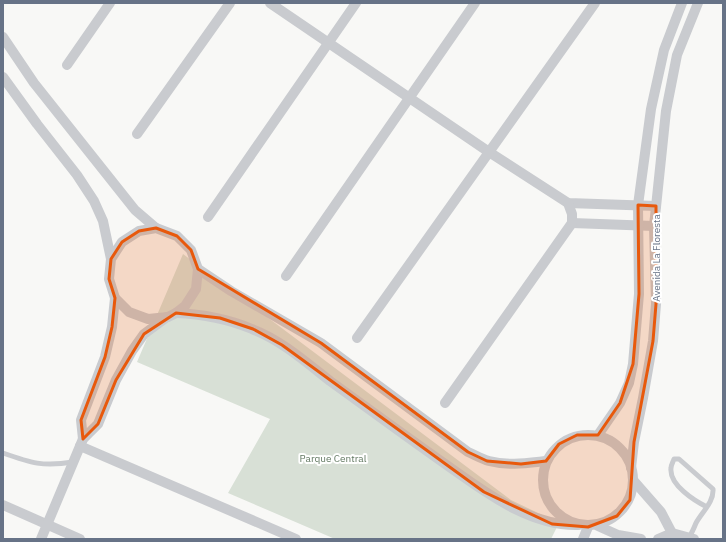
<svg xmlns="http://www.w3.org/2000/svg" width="726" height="542" font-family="'IBM Plex Sans',sans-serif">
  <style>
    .green { fill: #d8e0d6 }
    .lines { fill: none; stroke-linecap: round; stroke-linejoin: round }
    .lane { stroke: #c9cbcf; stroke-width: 5 }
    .street { stroke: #c9cbcf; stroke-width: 10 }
    .marked { fill: #e8590c; fill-opacity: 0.2; stroke: #e8590c; stroke-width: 3; stroke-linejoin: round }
    .labels { text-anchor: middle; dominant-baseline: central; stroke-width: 4; stroke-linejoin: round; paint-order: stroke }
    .street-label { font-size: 10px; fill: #677387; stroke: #fff }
    .park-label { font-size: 10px; fill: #627962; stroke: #fff }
  </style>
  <rect width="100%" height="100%" fill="#f8f8f6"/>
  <polygon class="green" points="183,254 511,500 559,523 551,539 335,539 228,493 270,419 137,362"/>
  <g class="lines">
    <g class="lane">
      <path d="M3,453C31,463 43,467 73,462"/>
      <path d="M689,537C692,533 694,528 696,523C702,512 714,502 713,489L679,459H674C673,462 671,465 671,468C669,485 695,501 707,507"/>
    </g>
    <g class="street">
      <polyline points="270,3 489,152 568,203 656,206"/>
      <polyline points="3,37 34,83 135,210 156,228"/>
      <polyline points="67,65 110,3"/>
      <polyline points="3,77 37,124 77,175 94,201 103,221 111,259 109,279 115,298 129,312 148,319 168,317 176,313 185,306 196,289 198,269 191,250 177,236 156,228 139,231 122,242 111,259"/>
      <polyline points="137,134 230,3"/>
      <polyline points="208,217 356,3"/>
      <polyline points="572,223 654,226"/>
      <path d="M198,269L231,291L321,343L468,452C475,455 482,459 489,461C508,466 527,463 546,461"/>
      <polyline points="286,276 475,3"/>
      <path d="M176,313C202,314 228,319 252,329C281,340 306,362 330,381C373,412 415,443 458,473C493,498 534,526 578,525"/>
      <polyline points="357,338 595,3"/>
      <polyline points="445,403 572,223 572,214 568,203"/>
      <circle cx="588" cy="480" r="45"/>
      <polyline points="598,435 620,403 629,383 633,364 639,294 638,205 651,109 664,50 682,3"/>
      <polyline points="83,439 81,420 105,357 112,327 115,298"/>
      <polyline points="80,446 296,539"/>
      <polyline points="631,468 634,442 643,398 653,341 656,304 654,226 666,111 677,55 698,3"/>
      <polyline points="633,480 661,512 672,533"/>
      <polyline points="3,505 80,539"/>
      <polyline points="598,526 618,535 641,539"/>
      <polyline points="41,539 83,439 98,424 116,380 132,351 144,334 167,317"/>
      <polyline points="583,539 588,527"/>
      <polyline points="658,539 672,533 694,539"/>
    </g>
  </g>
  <path class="marked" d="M638,205L656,206V304L653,341L634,442L630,500L617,516L588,527L552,524L484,492L282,345L253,329L220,318L176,313L144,334L116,380L98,424L83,439L81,420L105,357L112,327L115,298L109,279L111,259L122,242L139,231L156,228L177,236L191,250L198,269L321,343L468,452L487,461L521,464L546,461L559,444L577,435H598L620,403L633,364L639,294Z"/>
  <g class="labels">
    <g class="street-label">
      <text transform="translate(656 258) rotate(-90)">Avenida La Floresta</text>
    </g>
    <g class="park-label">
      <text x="333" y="458">Parque Central</text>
    </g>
  </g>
  <rect width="726" height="542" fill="none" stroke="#677387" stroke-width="8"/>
</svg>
